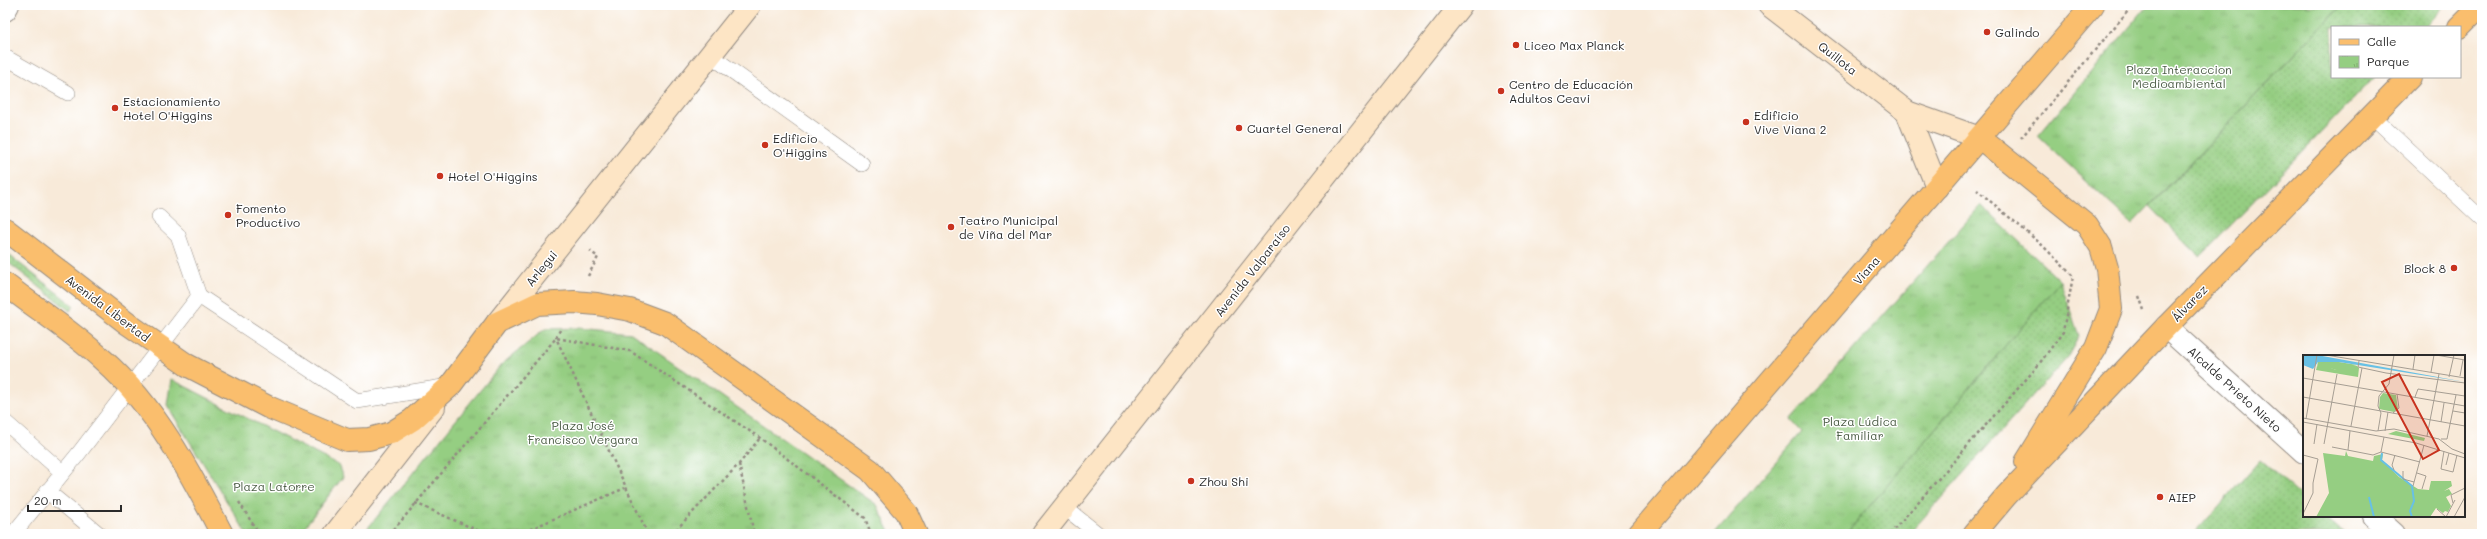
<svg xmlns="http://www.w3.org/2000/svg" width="2487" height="539" font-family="Mali,sans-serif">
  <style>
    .grass { fill: url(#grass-dots); stroke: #607c56 }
    .park { fill: url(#park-tufts); stroke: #607c56 }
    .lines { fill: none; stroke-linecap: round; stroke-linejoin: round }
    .lane-casing { stroke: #928a82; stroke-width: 16 }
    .street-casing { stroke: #928a82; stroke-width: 24 }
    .secondary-casing { stroke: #928a82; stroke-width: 24 }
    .primary-casing { stroke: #928a82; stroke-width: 24 }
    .path { stroke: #928a82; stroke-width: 2.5; stroke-dasharray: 3 3; stroke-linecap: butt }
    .lane { stroke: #fff; stroke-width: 15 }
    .street { stroke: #fff; stroke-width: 22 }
    .secondary { stroke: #fde5c5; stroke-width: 22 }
    .primary { stroke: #fabe6d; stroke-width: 22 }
    .poi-dot { fill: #c8321e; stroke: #fff; stroke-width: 1.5 }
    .labels { text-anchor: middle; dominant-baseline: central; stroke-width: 3; stroke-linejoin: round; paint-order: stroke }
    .poi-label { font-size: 12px; fill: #2b2b2b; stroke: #fff; text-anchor: start }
    .street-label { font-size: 12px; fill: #2b2b2b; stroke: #fff }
    .park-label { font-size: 12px; fill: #4b5c45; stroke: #fff }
    .inset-river { fill: none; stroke: #68c0e5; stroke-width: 2 }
    .inset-road { fill: none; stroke: #a69e93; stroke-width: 1 }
    .view { fill: #c8321e; fill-opacity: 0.15; stroke: #c8321e; stroke-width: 2 }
    .inset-edge { fill: none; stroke: #2b2b2b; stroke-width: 2 }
  </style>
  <defs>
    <pattern id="grass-dots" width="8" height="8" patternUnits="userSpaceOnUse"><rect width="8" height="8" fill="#95ce82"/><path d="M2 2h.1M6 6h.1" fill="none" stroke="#81b170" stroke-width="1.8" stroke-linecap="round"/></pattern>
    <pattern id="park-tufts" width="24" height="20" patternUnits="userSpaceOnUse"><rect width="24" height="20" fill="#95ce82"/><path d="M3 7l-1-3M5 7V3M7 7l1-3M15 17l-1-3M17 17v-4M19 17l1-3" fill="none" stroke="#81b170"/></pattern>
  </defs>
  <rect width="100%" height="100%" fill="#fff"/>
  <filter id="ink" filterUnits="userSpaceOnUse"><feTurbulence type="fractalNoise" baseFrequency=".025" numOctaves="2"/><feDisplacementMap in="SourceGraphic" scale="8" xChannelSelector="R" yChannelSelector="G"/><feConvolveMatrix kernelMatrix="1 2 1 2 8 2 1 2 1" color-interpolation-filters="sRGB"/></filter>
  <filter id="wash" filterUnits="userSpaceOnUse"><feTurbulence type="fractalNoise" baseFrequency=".012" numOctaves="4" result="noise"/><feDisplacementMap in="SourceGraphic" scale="16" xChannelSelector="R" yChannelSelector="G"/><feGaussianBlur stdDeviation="0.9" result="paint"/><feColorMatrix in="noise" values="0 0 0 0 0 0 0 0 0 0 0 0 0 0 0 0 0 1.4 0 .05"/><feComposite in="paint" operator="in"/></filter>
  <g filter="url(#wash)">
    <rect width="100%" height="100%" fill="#f8ead9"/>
    <g class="grass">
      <polygon points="2342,5 2445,5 2424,27 2332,27 2332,77 2375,77 2200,257 2150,206"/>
      <polygon points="5,252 74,306 70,311 5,260"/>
      <polygon points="2060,281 2079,336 2068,356 1909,534 1846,534"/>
      <polygon points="2260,460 2304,498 2304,516 2324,516 2345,534 2194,534"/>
    </g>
    <g class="park">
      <polygon points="2148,5 2342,5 2132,224 2038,136"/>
      <polygon points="1981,205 2060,281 1846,534 1714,534 1802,432 1791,420"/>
      <polygon points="580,328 631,333 877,505 891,534 363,534 501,365 545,329"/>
      <polygon points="171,379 340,466 343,477 299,534 247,534 167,405"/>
    </g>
  </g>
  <g filter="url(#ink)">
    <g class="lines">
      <g class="lane-casing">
        <g id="lane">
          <polyline points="710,55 862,164"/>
          <polyline points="5,57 68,93"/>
          <polyline points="2372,116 2482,219"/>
          <polyline points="159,217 178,235 199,296"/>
          <polyline points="5,422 62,472"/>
          <polyline points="47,491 99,534"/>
          <polyline points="1064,507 1098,534"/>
          <polyline points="13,534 79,453 199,296 357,401 449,386"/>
        </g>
      </g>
      <g class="street-casing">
        <g id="street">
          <polyline points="5,10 8,5"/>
          <polyline points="2166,327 2304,452"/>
          <polyline points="2374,516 2394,534"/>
        </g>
      </g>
      <g class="secondary-casing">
        <g id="secondary">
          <polyline points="1769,5 1907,112 1980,138"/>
          <polyline points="1907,112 1937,187"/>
          <polyline points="497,323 750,5"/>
          <polyline points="335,534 434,407"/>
          <polyline points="1043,534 1461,5"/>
        </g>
      </g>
      <g class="primary-casing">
        <g id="primary">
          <polyline points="2459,27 2481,5"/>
          <polyline points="1980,138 2087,225 2101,247 2107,268 2111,309 2096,348 2026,462"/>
          <polyline points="5,229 128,324 187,365 268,407 347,440 369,439 391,433 412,420 450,386 497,323 537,304 574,302 597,304 630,310 665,323 870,470 906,512 916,534"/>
          <path d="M5,284C37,309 73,332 103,360C156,407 190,472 222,534"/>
          <polyline points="1639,534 2093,5"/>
          <polyline points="1974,534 2006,496 2166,327 2410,77"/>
        </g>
      </g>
      <g class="path">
        <polyline points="2021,138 2133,5"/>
        <polyline points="588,276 598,257 590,251"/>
        <polyline points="2139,296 2144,310"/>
        <polyline points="560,330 556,338 648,534"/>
        <polyline points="739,464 754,534"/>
        <polyline points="239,502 259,534"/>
        <polyline points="415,503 486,534"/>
        <polyline points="390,534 556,338 630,351 760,438 865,518 871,534"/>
        <polyline points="519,534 625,488"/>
        <polyline points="672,534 739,464 760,438"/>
        <polyline points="1890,534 2036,368 2063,332 2073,276 2041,244 1977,190"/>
      </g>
      <use href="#lane" class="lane"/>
      <use href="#street" class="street"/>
      <use href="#secondary" class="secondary"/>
      <use href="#primary" class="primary"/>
    </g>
  </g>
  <g class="poi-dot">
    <circle cx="1987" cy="32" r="4"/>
    <circle cx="1516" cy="45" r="4"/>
    <circle cx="1501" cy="91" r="4"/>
    <circle cx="115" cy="108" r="4"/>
    <circle cx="1746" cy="122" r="4"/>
    <circle cx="1239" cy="128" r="4"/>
    <circle cx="765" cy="145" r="4"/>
    <circle cx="440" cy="176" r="4"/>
    <circle cx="228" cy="215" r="4"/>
    <circle cx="951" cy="227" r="4"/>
    <circle cx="2454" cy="268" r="4"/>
    <circle cx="1191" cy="481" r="4"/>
    <circle cx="2160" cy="497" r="4"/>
  </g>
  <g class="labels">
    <g class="poi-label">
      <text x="1995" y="32">Galindo</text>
      <text x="1524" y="45">Liceo Max Planck</text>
      <text x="1509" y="84">Centro de Educación<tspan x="1509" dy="14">Adultos Ceavi</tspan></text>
      <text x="123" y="101">Estacionamiento<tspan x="123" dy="14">Hotel O'Higgins</tspan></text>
      <text x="1754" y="115">Edificio<tspan x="1754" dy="14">Vive Viana 2</tspan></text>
      <text x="1247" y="128">Cuartel General</text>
      <text x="773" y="138">Edificio<tspan x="773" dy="14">O'Higgins</tspan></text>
      <text x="448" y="176">Hotel O'Higgins</text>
      <text x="236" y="208">Fomento<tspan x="236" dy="14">Productivo</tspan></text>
      <text x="959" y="220">Teatro Municipal<tspan x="959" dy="14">de Viña del Mar</tspan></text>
      <text x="2446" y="268" text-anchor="end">Block 8</text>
      <text x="1199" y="481">Zhou Shi</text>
      <text x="2168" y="497">AIEP</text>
    </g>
    <g class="street-label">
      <text transform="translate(1838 58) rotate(38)">Quillota</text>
      <text transform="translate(541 268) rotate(-51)">Arlegui</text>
      <text transform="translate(1252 270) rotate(-52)">Avenida Valparaíso</text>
      <text transform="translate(1866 270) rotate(-49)">Viana</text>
      <text transform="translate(2189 303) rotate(-46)">Álvarez</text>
      <text transform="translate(108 308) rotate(37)">Avenida Libertad</text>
      <text transform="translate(2235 389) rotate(42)">Alcalde Prieto Nieto</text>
    </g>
    <g class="park-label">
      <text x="2179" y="69">Plaza Interaccion<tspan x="2179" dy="14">Medioambiental</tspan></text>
      <text x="1860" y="421">Plaza Lúdica<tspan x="1860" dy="14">Familiar</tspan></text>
      <text x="583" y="425">Plaza José<tspan x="583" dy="14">Francisco Vergara</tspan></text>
      <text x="274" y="486">Plaza Latorre</text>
    </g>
  </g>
  <g transform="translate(2303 355)">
    <rect width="162" height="162" fill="#f8ead9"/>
    <path d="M30,6L54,10L33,15L15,9L13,15L15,7Z" fill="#95ce82"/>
    <path d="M26,7L28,13L33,15L37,8L54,11L56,13L55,22L13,15L15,9Z" fill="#95ce82"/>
    <path d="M80,38L93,40L95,54L91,57L76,54L77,42ZM93,76L122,83L121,86L85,79ZM43,96L45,101L70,106L71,101L80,99L79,105L96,122L115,134L126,135L128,126H148L149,131L141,136L146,134L149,139L143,142L148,151L145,157L142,156L140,158L133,153L127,162H13L26,138L20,98L42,101Z" fill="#95ce82"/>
    <path d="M0,0H14L162,27L36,7H15L10,14L0,10Z" fill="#68c0e5"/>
    <path class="inset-river" d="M79,98L78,105L109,131L111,146L107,156L109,162M66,142L71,162"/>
    <path class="inset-road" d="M23,0L162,23M133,0L162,5M56,6L55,12L83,18L162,28M110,14L112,0M128,17L131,0M157,21L160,5M146,22L151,0M0,23L162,51M0,42L78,56M112,42L115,34L162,41M78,56L162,71M150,56L162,58M90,58L96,53L94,39M0,63L73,76L91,74L136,84L149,94L162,99M3,64L14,0M0,67L113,88L162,103M138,67L141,48M48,71L59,13M75,76L78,58L75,51L76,41L86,29L91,0M82,76L85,57M124,81L136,19M138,84H144L153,40M11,89L14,69M21,89L34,19M29,92L70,100L78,97M45,95L47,76M141,96L138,114L150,117L154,100M78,97L117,107M78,97L81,82M0,100L15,104L10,128V138L0,159M143,110L146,98M91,115L89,110L92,100M100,116V124L111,127M114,118L123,121L119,134M110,131L121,90M150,148L148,140L162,133M134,154L143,162M143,162L152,145M151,162L162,142"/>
    <path class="view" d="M96,19L136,95L120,104L79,27Z"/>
    <rect width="162" height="162" class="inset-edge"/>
  </g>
  <rect width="2487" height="539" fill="none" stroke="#fff" stroke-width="20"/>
  <rect x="2331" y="26" width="130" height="52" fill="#ffffff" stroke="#aaaaaa"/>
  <rect x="2339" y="39" width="20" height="6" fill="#fabe6d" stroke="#aaaaaa"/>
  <text x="2367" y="46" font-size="12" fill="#2b2b2b">Calle</text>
  <rect x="2339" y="56" width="20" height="12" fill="url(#park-tufts)" stroke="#aaaaaa"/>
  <text x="2367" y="66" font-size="12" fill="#2b2b2b">Parque</text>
  <path d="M28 505v6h93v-6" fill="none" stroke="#2b2b2b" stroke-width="2"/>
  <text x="34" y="505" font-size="12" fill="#2b2b2b" stroke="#ffffff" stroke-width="3" paint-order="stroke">20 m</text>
</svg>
